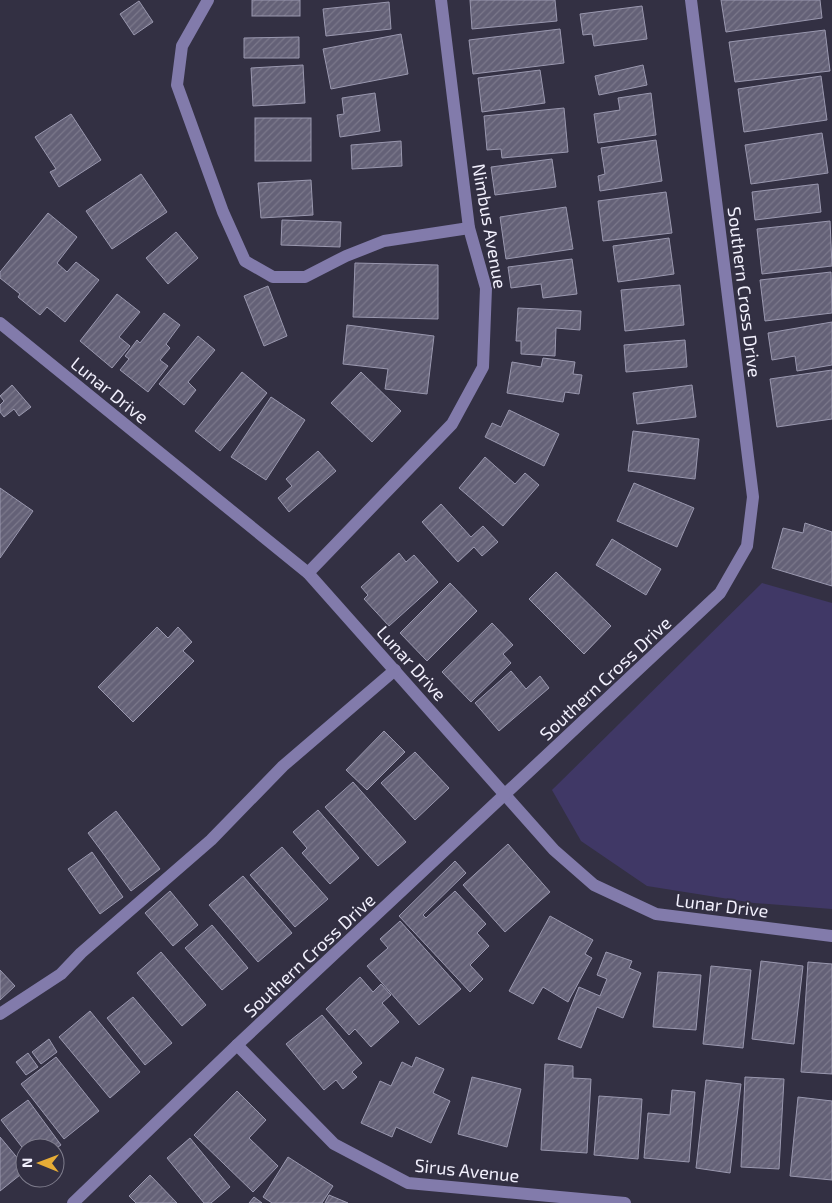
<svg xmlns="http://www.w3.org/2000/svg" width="832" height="1203" font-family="'Exo 2',sans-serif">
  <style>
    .pitch { fill: #403866 }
    .building { fill: url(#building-hatch); stroke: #9a98af }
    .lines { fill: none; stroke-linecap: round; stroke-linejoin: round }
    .minor { stroke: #827bab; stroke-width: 12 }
    .labels { text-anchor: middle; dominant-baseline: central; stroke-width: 4; stroke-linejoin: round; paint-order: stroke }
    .street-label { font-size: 18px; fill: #f2f0fd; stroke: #333043 }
  </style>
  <defs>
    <pattern id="building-hatch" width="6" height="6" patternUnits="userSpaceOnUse" patternTransform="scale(1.25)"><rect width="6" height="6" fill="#646177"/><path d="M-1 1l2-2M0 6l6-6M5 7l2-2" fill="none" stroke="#7b788b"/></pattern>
  </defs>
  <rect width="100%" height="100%" fill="#333043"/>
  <polygon class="pitch" points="762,583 832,603 832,909 754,903 647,886 581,841 552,790"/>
  <g class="building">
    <rect x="252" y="0" width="48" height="16"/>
    <polygon points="470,0 555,0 557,21 472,29"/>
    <polygon points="721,0 820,0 822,18 726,32"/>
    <polygon points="139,1 153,22 134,35 120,14"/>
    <polygon points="389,2 391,29 326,36 323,9"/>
    <polygon points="642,6 647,39 594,46 592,34 583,35 580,14"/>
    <polygon points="560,29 564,63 473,74 469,40"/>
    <polygon points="825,30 830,71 735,82 729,42"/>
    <polygon points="401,34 408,74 331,89 323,49"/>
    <polygon points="299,37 299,58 244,58 244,38"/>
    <polygon points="303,65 305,103 253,106 251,68"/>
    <polygon points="643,65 647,85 599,95 595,76"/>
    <polygon points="540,70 545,103 482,112 478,78"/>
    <polygon points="821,76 827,120 744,132 738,89"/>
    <polygon points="375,93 380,131 340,137 337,115 344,114 342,98"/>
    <polygon points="651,93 656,135 598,143 594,114 620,110 618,98"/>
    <polygon points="564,108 568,152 502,158 501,149 487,150 484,116"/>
    <polygon points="71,114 101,160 59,187 50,172 56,169 35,137"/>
    <rect x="255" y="118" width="56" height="43"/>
    <polygon points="822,133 828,173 751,184 745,145"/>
    <polygon points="656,140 662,181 600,191 598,176 605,174 601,148"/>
    <polygon points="401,141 402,166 352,169 351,145"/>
    <polygon points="552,159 556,187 495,195 491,167"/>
    <polygon points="141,174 167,212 112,249 86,211"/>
    <polygon points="311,180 313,215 261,218 258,183"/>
    <polygon points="818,184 821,212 755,220 752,192"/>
    <polygon points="666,192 672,233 603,241 598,201"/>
    <polygon points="566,207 573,249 506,259 500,217"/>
    <polygon points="48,213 77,237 57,263 67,272 76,262 99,280 65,322 47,307 40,315 18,297 20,294 0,278 0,272"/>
    <polygon points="282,220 341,222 340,247 281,245"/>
    <polygon points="830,221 832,266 762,274 757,229"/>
    <polygon points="176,232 198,258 168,284 146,258"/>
    <polygon points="669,238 674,274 618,282 613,246"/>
    <polygon points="572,259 577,294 543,298 541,284 511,288 508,267"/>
    <polygon points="355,263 438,265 438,319 353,317"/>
    <polygon points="831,272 832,313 765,321 760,280"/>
    <polygon points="680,285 684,325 625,331 621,290"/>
    <polygon points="268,286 287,336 264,346 244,296"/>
    <polygon points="117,294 140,312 119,337 130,346 112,368 80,341"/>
    <polygon points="518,308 581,311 580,330 556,328 555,356 521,354 521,341 516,341"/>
    <polygon points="164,313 180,325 166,344 170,348 160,360 168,366 148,392 120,370 129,359 125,356 137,340 140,343"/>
    <polygon points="832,322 832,365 797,371 795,356 772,360 768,333"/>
    <polygon points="347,325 434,336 427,394 385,389 388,369 343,364"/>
    <polygon points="198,336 215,350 188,382 196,390 184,405 159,384"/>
    <polygon points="685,340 687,367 626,372 624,345"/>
    <polygon points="543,358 575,362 573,374 582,375 579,394 565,392 563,402 507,393 512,362 541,367"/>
    <polygon points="832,370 832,419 777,427 770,379"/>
    <polygon points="242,372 267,393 220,451 195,431"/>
    <polygon points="361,372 401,411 372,442 331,403"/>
    <polygon points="12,385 31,407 19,416 14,409 4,417 0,412 0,405 4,401 0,396"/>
    <polygon points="692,385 696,417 637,424 633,393"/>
    <polygon points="271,397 305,420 266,480 231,457"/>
    <polygon points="509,410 559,434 544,466 485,437 492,423 501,427"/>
    <polygon points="633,431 699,439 695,479 628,471"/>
    <polygon points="318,451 336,471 289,512 278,498 292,486 286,479"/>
    <polygon points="485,457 515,484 525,473 539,485 503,526 459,488"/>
    <polygon points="634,483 694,508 677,547 617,521"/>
    <polygon points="0,488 33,511 0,558"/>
    <polygon points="441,504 471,537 483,526 498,542 482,556 474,547 458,562 422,522"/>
    <polygon points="805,523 832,532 832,586 772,568 783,528 803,533"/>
    <polygon points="612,539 661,569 646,595 596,565"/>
    <polygon points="399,553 406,562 414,555 438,582 389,626 364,599 368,595 361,587"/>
    <polygon points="556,572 611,626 584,654 529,599"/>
    <polygon points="450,583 477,611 427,661 400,633"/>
    <polygon points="492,623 513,645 503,654 511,663 471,702 442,672"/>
    <polygon points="157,627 168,638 178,627 192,642 183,651 194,661 133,722 98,687"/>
    <polygon points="511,671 526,689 540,676 549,688 499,731 475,703"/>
    <polygon points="384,731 405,752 367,790 346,770"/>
    <polygon points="415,752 449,788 415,820 381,783"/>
    <polygon points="353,782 406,842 378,866 325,807"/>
    <polygon points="318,810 359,858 330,884 302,853 307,848 293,832"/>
    <polygon points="116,811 160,869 131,891 88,833"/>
    <polygon points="508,844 550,892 505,932 463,885"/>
    <polygon points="282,847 328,899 295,927 250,875"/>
    <polygon points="92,852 123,897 100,914 68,869"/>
    <polygon points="455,861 466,873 423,915 426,918 455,891 486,924 477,933 489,946 470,965 483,979 470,992 399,916"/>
    <polygon points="243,876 292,933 258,962 209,905"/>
    <polygon points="170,891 198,925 173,946 145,913"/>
    <polygon points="550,916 593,940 585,954 592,958 568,1002 543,987 533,1004 509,991"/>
    <polygon points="400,921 461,989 419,1025 367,966 388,948 380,939"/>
    <polygon points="212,925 248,968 222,990 185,948"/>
    <polygon points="161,952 206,1005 182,1026 137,973"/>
    <polygon points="606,952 632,961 629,968 641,973 623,1018 597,1007 581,1048 558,1039 579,987 600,996 607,979 597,975"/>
    <polygon points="761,961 803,966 794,1044 752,1039"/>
    <polygon points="808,962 832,964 832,1074 801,1072"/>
    <polygon points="711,966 751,970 743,1048 703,1044"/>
    <polygon points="0,970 15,986 0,1000"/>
    <polygon points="658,972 701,975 696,1030 653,1027"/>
    <polygon points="360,977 373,992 381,984 391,995 382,1003 399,1022 371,1047 355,1029 349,1035 326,1009"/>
    <polygon points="133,997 172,1043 145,1065 107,1018"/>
    <polygon points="90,1011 140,1072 110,1098 59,1037"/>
    <polygon points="322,1015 362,1063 352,1072 357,1077 343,1089 336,1080 324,1090 286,1044"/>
    <polygon points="49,1039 57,1052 41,1064 32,1052"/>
    <polygon points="28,1053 38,1067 26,1075 16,1062"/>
    <polygon points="56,1057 99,1111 64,1139 21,1084"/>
    <polygon points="416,1057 444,1069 433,1093 450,1101 431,1143 396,1127 392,1137 361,1123 380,1081 391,1086 402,1062 412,1067"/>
    <polygon points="545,1064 573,1066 573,1078 591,1079 587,1153 541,1150"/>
    <polygon points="472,1077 521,1089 507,1147 458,1134"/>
    <polygon points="745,1077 784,1079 779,1169 741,1167"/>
    <polygon points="706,1080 741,1084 730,1173 696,1168"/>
    <polygon points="672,1090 695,1092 689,1162 644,1158 648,1113 670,1115"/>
    <polygon points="237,1091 266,1120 249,1138 278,1166 253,1192 194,1135"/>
    <polygon points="599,1096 642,1099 638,1159 594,1155"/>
    <polygon points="798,1097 832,1101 832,1180 790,1176"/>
    <polygon points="28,1100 61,1145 55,1149 25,1148 25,1151 1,1120"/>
    <polygon points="0,1137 25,1167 25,1171 0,1191"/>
    <polygon points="190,1138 230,1187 211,1203 204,1203 167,1158"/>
    <polygon points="288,1157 333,1186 322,1203 272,1203 263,1197"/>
    <polygon points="150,1175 177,1203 136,1203 129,1196"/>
    <polygon points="329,1195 348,1203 325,1203"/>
    <polygon points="254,1197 262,1203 249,1203"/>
  </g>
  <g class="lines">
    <g class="minor">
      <polyline points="208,0 182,46 177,85 223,212 245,261 273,277 305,277 346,256 384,241 469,228"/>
      <polyline points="0,323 308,573 554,850 594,885 656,914 832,936"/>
      <polyline points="308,573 452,424 483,367 486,288 469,228 441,0"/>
      <polyline points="0,1014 61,974 81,953 211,840 283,766 395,670"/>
      <polyline points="237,1045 334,1144 408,1183 625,1203"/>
      <polyline points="73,1203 237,1045 720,593 747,546 753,497 691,0"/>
    </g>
  </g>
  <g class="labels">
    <g class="street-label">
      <text transform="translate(490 226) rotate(80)">Nimbus Avenue</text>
      <text transform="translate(745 292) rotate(83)">Southern Cross Drive</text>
      <text transform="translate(110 390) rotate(39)">Lunar Drive</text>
      <text transform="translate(412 663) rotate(48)">Lunar Drive</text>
      <text transform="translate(605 678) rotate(-43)">Southern Cross Drive</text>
      <text transform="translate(722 905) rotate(7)">Lunar Drive</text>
      <text transform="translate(309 955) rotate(-43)">Southern Cross Drive</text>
      <text transform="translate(467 1170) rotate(6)">Sirus Avenue</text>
    </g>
  </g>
  <g transform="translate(40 1163) rotate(271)"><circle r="24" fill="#333043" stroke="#7f7d8d"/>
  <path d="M0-4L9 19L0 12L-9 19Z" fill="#e6ac36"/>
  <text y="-8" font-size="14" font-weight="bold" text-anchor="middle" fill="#f2f0fd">N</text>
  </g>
</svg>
